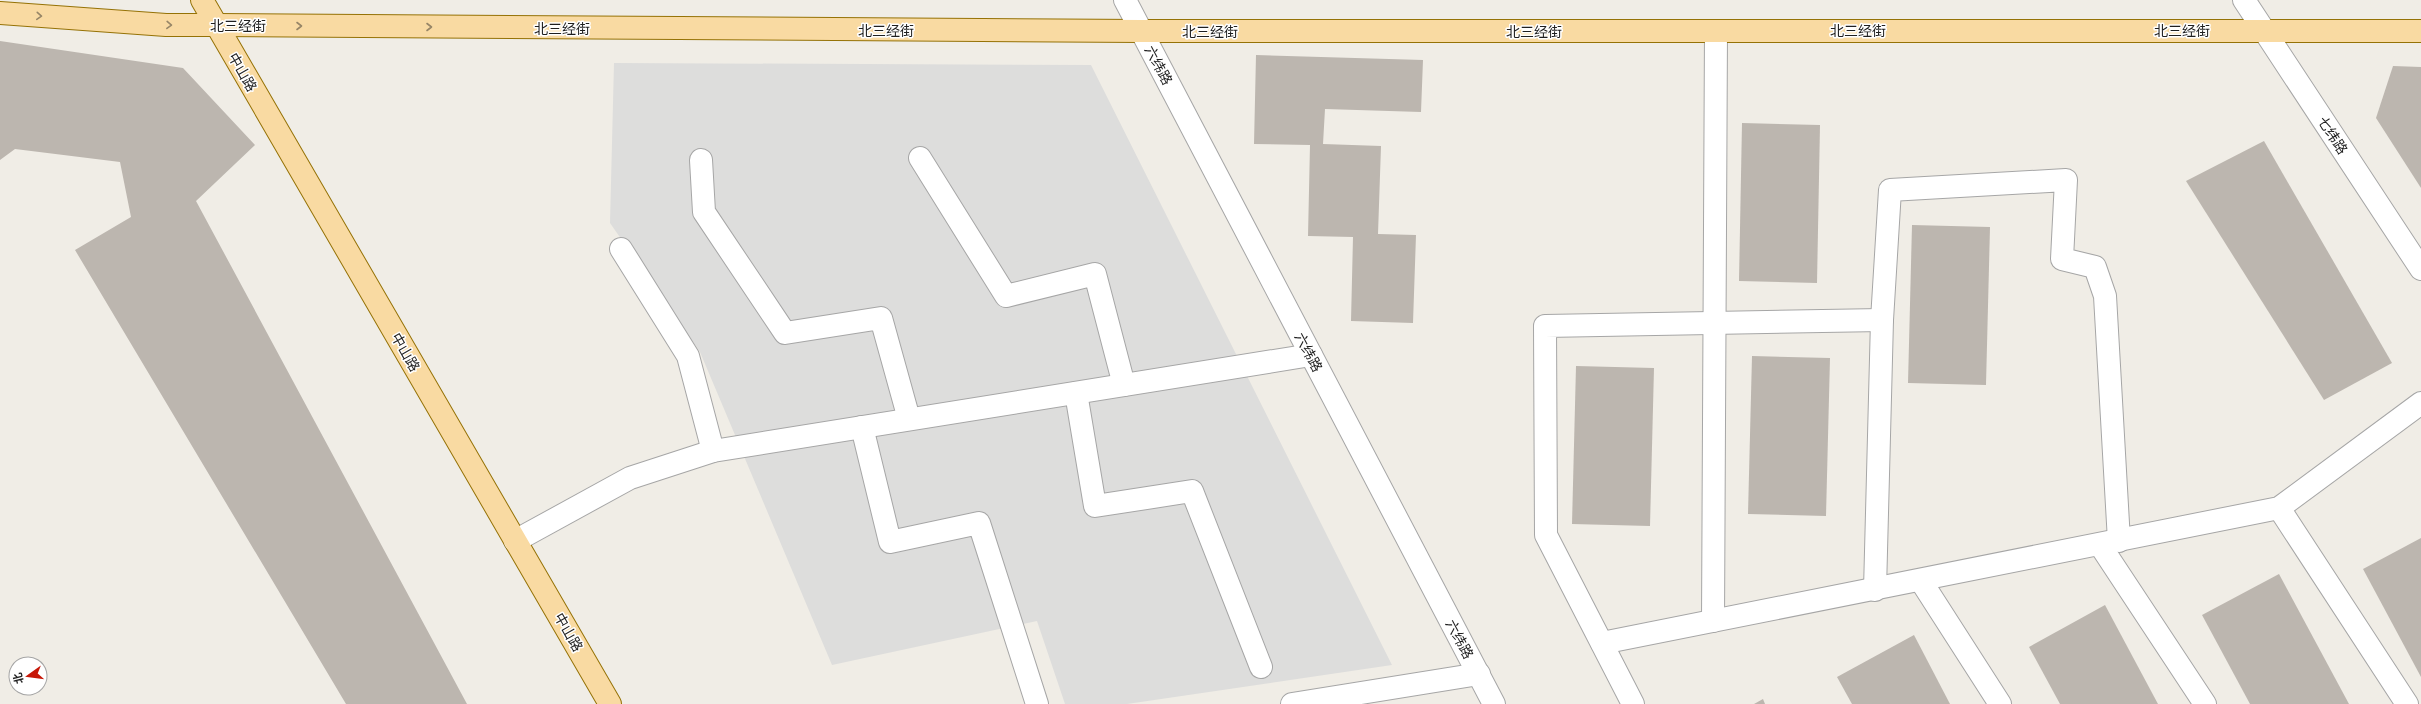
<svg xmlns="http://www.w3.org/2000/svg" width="2421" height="704" font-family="Inter,'Noto Sans SC',sans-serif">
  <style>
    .residential { fill: #dddddc }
    .building { fill: #bcb6af }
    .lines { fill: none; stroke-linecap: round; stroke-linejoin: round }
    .minor-casing { stroke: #a6a6a6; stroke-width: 24 }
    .major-casing { stroke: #957206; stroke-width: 24 }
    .minor { stroke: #fff; stroke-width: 22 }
    .major { stroke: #f9daa2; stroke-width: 22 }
    .oneway { stroke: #978667 }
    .labels { text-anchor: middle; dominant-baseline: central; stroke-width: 3; stroke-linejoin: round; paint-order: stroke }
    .street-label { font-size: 14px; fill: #1f1f1f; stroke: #fff }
  </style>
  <rect width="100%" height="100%" fill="#f0ede6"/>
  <polygon class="residential" points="614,63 1091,65 1392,665 1127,704 1065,704 1037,621 832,665 700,352 610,223"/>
  <g class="building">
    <polygon points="0,41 183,68 255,145 196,201 467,704 346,704 75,250 131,217 120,162 15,149 0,160"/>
    <polygon points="1256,55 1423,60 1421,112 1325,109 1323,144 1381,146 1378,234 1416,235 1413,323 1351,321 1353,237 1308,236 1310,145 1254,144"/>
    <polygon points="2393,66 2421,67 2421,188 2376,118"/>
    <polygon points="1742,123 1820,125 1817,283 1739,281"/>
    <polygon points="2264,141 2392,363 2324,400 2186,181"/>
    <polygon points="1912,225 1990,227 1986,385 1908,383"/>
    <polygon points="1752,356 1830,358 1826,516 1748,514"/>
    <polygon points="1576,366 1654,368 1650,526 1572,524"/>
    <polygon points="2421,538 2421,677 2363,569"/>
    <polygon points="2279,574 2349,704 2250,704 2202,615"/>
    <polygon points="2105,605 2158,704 2060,704 2029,647"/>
    <polygon points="1914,635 1950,704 1852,704 1837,677"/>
    <polygon points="1763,699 1765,704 1754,704"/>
  </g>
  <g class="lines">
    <g class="minor-casing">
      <g id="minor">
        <polyline points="1125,0 1494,704"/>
        <polyline points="2244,0 2421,269"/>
        <polyline points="920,158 1006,296 1095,274 1124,385"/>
        <polyline points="701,160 704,212 785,333 881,318 909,419"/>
        <polyline points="621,249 688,356 713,451"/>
        <polyline points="1076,393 1095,506 1192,491 1261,667"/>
        <polyline points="862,427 890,542 979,523 1037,704"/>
        <polyline points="2279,508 2407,704"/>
        <polyline points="515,541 630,478 713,451 1311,355"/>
        <polyline points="2100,545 2205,704"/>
        <polyline points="1921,581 2000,704"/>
        <polyline points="1875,590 1882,320 1890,190 2066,180 2062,259 2095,267 2105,296 2119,541"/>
        <polyline points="1713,621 1716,31"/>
        <polyline points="1602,643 2279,508 2421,403"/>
        <polyline points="1292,704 1479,674"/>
        <polyline points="1633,704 1546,535 1545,326 1882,320"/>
      </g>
    </g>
    <g class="major-casing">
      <g id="major">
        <polyline points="202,0 610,704"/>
        <polyline points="0,13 166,25 217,25 1141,31 2421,31"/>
      </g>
    </g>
    <use href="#minor" class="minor"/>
    <use href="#major" class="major"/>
  </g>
  <defs><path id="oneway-chevron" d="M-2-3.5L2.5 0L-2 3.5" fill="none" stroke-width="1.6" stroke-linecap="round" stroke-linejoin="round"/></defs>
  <g class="oneway">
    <use href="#oneway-chevron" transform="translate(39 16) rotate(4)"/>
    <use href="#oneway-chevron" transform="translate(169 25) rotate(2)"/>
    <use href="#oneway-chevron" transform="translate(299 26)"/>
    <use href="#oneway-chevron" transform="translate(429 27)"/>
  </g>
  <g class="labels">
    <g class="street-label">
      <text x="238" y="25">北三经街</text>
      <text x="562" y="28">北三经街</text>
      <text x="886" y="30">北三经街</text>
      <text x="1858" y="30">北三经街</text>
      <text x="2182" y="30">北三经街</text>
      <text x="1210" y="31">北三经街</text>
      <text x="1534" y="31">北三经街</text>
      <text transform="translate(1159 65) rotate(62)">六纬路</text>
      <text transform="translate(243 72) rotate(60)">中山路</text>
      <text transform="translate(2333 135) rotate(57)">七纬路</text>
      <text transform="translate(406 352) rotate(60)">中山路</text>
      <text transform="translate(1309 352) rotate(62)">六纬路</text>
      <text transform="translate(569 632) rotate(60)">中山路</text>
      <text transform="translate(1460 639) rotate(62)">六纬路</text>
    </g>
  </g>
  <g transform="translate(28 676) rotate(256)"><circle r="19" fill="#ffffff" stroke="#a5a5a5"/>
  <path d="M0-3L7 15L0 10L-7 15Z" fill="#c71707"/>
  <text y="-6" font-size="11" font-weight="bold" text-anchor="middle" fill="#1f1f1f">北</text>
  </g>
</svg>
